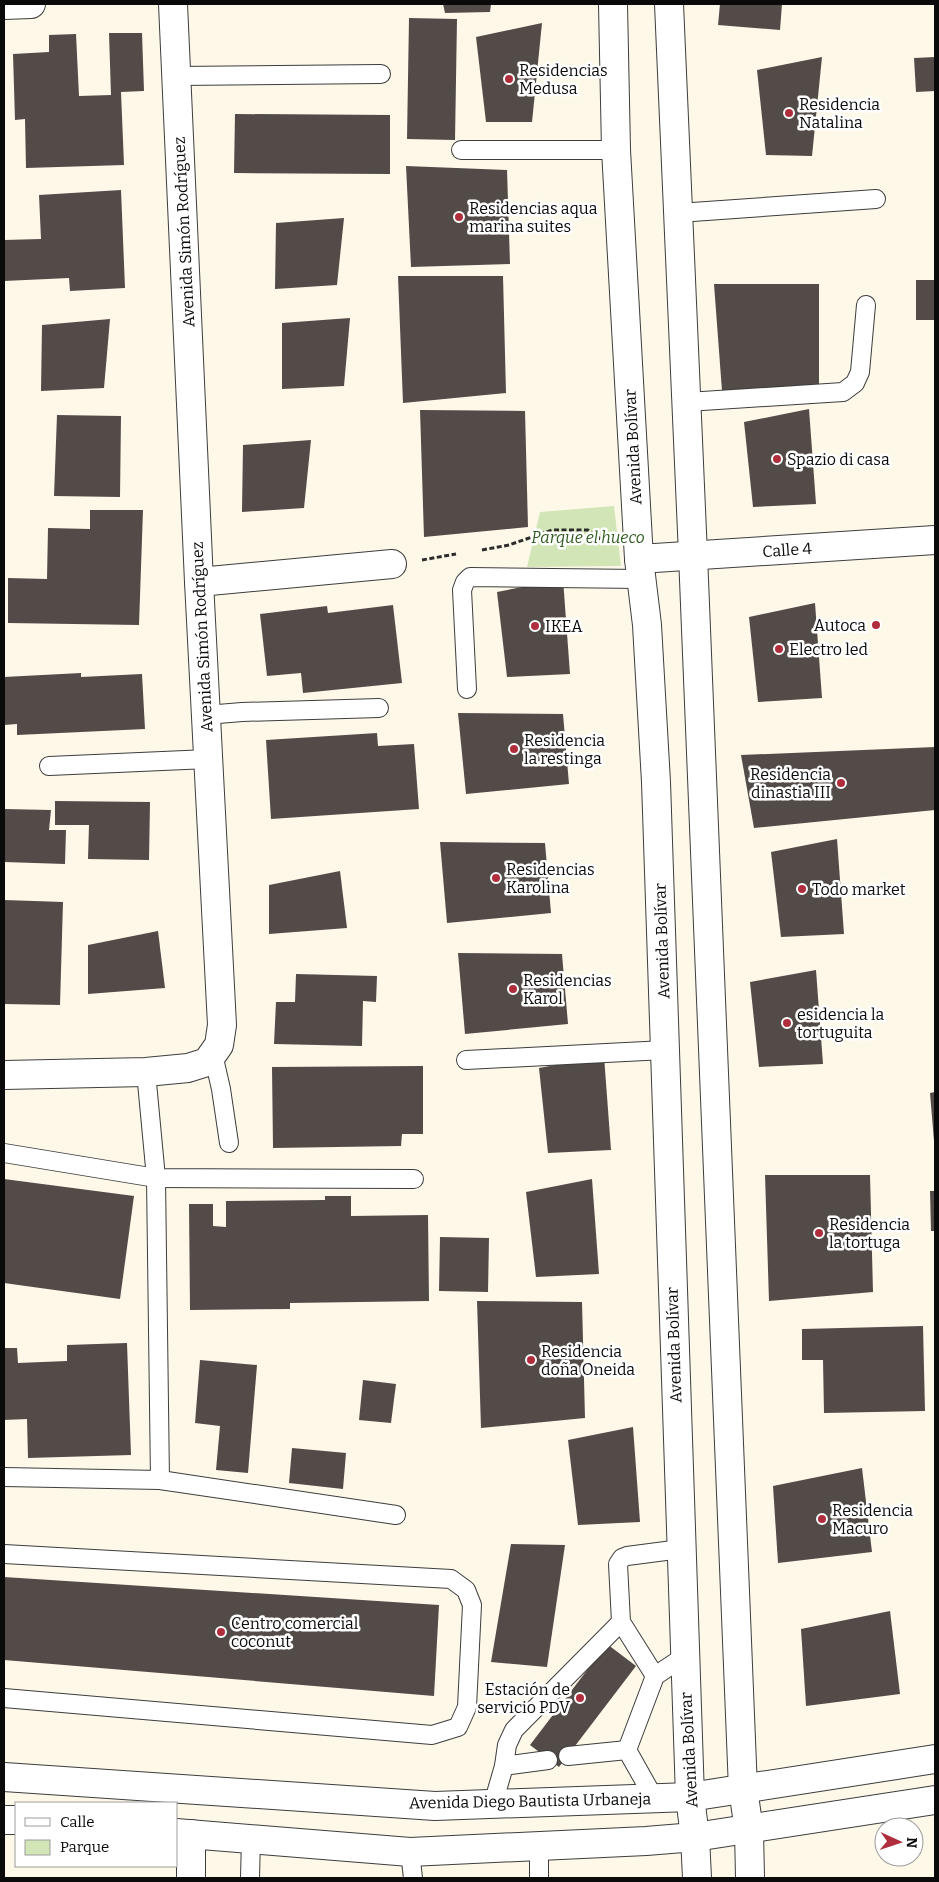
<svg xmlns="http://www.w3.org/2000/svg" width="939" height="1882" font-family="Bitter,serif">
  <style>
    .green { fill: #d2e5b6 }
    .building { fill: #524b48 }
    .lines { fill: none; stroke-linecap: round; stroke-linejoin: round }
    .service-casing { stroke: #3d3d3d; stroke-width: 20 }
    .minor-casing { stroke: #3d3d3d; stroke-width: 30 }
    .path { stroke: #2c2c2c; stroke-width: 3; stroke-dasharray: 5 2.5; stroke-linecap: butt }
    .service { stroke: #fff; stroke-width: 18 }
    .minor { stroke: #fff; stroke-width: 28 }
    .poi-dot { fill: #b02d3d; stroke: #fff; stroke-width: 2 }
    .labels { text-anchor: middle; dominant-baseline: central; stroke-width: 5; stroke-linejoin: round; paint-order: stroke }
    .poi-label { font-size: 16px; fill: #0a0a0a; stroke: #fff; text-anchor: start }
    .street-label { font-size: 16px; fill: #0a0a0a; stroke: #fff }
    .park-label { font-size: 16px; font-style: italic; fill: #315d20; stroke: #fff }
  </style>
  <rect width="100%" height="100%" fill="#fef8e9"/>
  <polygon class="green" points="614,506 621,566 527,567 540,512"/>
  <g class="building">
    <polygon points="443,4 491,4 490,12 445,13"/>
    <polygon points="720,4 782,4 780,30 718,25"/>
    <polygon points="409,18 457,19 455,140 407,139"/>
    <polygon points="542,23 532,122 486,122 476,37"/>
    <polygon points="109,33 142,33 144,91 121,92 124,165 26,168 25,119 15,120 13,54 49,52 49,35 76,34 79,96 111,95"/>
    <polygon points="822,57 812,156 766,155 757,70"/>
    <polygon points="935,57 935,91 916,92 914,58"/>
    <polygon points="235,114 390,115 390,174 234,173"/>
    <polygon points="406,166 507,170 510,264 411,267"/>
    <polygon points="121,190 125,288 70,291 69,278 4,281 4,240 41,239 39,195"/>
    <polygon points="344,218 337,285 275,289 276,223"/>
    <polygon points="398,276 503,276 506,393 403,403"/>
    <rect x="916" y="280" width="19" height="40"/>
    <polygon points="714,284 819,284 819,389 722,391"/>
    <polygon points="350,318 344,386 282,389 282,323"/>
    <polygon points="110,319 104,388 41,391 42,325"/>
    <polygon points="809,409 816,504 753,507 744,422"/>
    <polygon points="420,410 525,411 528,527 424,537"/>
    <polygon points="57,415 121,416 120,497 54,496"/>
    <polygon points="311,440 304,508 242,512 243,445"/>
    <polygon points="90,510 143,510 139,625 8,623 8,578 47,579 48,528 90,529"/>
    <polygon points="563,579 570,674 507,677 497,592"/>
    <polygon points="815,603 822,698 758,702 749,617"/>
    <polygon points="393,605 402,683 303,693 301,673 267,676 260,614 327,606 328,613"/>
    <polygon points="81,673 81,677 142,674 145,729 17,735 17,724 4,725 4,677"/>
    <polygon points="458,713 563,714 569,784 466,794"/>
    <polygon points="377,733 378,746 414,744 419,809 271,819 266,740"/>
    <polygon points="935,747 935,810 754,828 741,755"/>
    <polygon points="55,801 150,802 149,860 88,859 89,825 55,825"/>
    <polygon points="4,809 51,810 49,830 66,830 65,864 4,862"/>
    <polygon points="837,839 844,934 781,937 771,852"/>
    <polygon points="440,842 545,843 551,913 447,923"/>
    <polygon points="340,871 347,928 269,934 269,885"/>
    <polygon points="4,900 63,902 60,1005 4,1004"/>
    <polygon points="158,931 165,988 88,994 88,945"/>
    <polygon points="458,953 562,954 568,1024 465,1034"/>
    <polygon points="816,970 823,1064 759,1067 750,982"/>
    <polygon points="296,974 377,976 376,1002 363,1001 362,1046 274,1044 276,1002 295,1002"/>
    <polygon points="604,1056 611,1150 548,1153 539,1068"/>
    <polygon points="423,1066 423,1134 402,1134 401,1146 273,1148 272,1067"/>
    <polygon points="935,1092 935,1140 934,1141 930,1093"/>
    <polygon points="765,1175 870,1175 873,1292 769,1301"/>
    <polygon points="4,1179 134,1196 120,1299 4,1283"/>
    <polygon points="592,1179 599,1274 536,1277 526,1192"/>
    <polygon points="930,1191 935,1191 935,1231 931,1231"/>
    <polygon points="325,1196 351,1196 351,1216 428,1215 429,1301 290,1303 290,1309 190,1310 189,1204 213,1204 213,1226 226,1227 226,1201 325,1200"/>
    <polygon points="440,1237 489,1238 488,1292 439,1291"/>
    <polygon points="477,1301 582,1302 585,1418 481,1428"/>
    <polygon points="923,1326 925,1411 824,1413 823,1360 802,1360 802,1329"/>
    <polygon points="127,1343 131,1455 28,1458 27,1419 4,1420 4,1348 17,1348 18,1363 67,1361 67,1345"/>
    <polygon points="200,1360 257,1365 248,1473 216,1470 220,1426 195,1423"/>
    <polygon points="363,1380 396,1384 391,1423 359,1420"/>
    <polygon points="633,1427 640,1522 578,1525 568,1440"/>
    <polygon points="292,1448 346,1453 343,1489 289,1483"/>
    <polygon points="862,1468 872,1552 778,1563 773,1486"/>
    <polygon points="511,1544 565,1545 547,1667 491,1662"/>
    <polygon points="4,1577 439,1605 434,1696 4,1660"/>
    <polygon points="890,1611 900,1694 806,1706 801,1629"/>
    <polygon points="607,1644 636,1666 559,1767 530,1745"/>
  </g>
  <g class="lines">
    <g class="service-casing">
      <g id="service">
        <polyline points="177,76 381,74"/>
        <polyline points="461,150 616,150"/>
        <polyline points="678,213 876,199"/>
        <polyline points="687,402 843,392 855,383 860,372 866,305"/>
        <polyline points="467,689 462,590 465,582 470,577 641,579"/>
        <polyline points="206,715 242,712 379,708"/>
        <polyline points="49,766 208,759"/>
        <polyline points="213,1054 221,1089 229,1143"/>
        <polyline points="466,1060 665,1050"/>
        <polyline points="146,1072 156,1178 160,1480"/>
        <polyline points="4,1153 156,1178 414,1179"/>
        <polyline points="4,1477 160,1480 396,1515"/>
        <polyline points="4,1554 451,1579 466,1590 472,1605 467,1707 458,1727 432,1735 4,1698"/>
        <polyline points="655,1676 621,1622 618,1564 622,1558 627,1556 681,1549"/>
        <polyline points="568,1756 627,1750"/>
        <polyline points="504,1766 548,1760"/>
        <polyline points="654,1798 627,1750 655,1676 685,1656"/>
        <polyline points="493,1804 504,1766 507,1745 514,1730 621,1622"/>
        <polyline points="539,1846 539,1878"/>
        <polyline points="410,1852 413,1878"/>
        <polyline points="250,1878 251,1838"/>
      </g>
    </g>
    <g class="minor-casing">
      <g id="minor">
        <polyline points="613,4 616,150 639,559 647,625 656,782 690,1797 695,1837 697,1878"/>
        <polyline points="669,4 693,555 743,1789 749,1830 750,1878"/>
        <polyline points="4,5 31,4"/>
        <polyline points="639,559 935,540"/>
        <polyline points="199,582 392,564"/>
        <polyline points="4,1075 146,1072 188,1068 207,1062 219,1045 222,1025 199,582 173,4"/>
        <polyline points="4,1777 435,1806 690,1797 935,1759"/>
        <polyline points="4,1820 16,1820"/>
        <polyline points="176,1833 410,1852 646,1841 695,1837 935,1800"/>
        <polyline points="191,1834 191,1878"/>
      </g>
    </g>
    <g class="path">
      <polyline points="482,550 509,545 552,530 588,530 608,544"/>
      <polyline points="422,560 456,554"/>
    </g>
    <use href="#service" class="service"/>
    <use href="#minor" class="minor"/>
  </g>
  <g class="poi-dot">
    <circle cx="509" cy="79" r="5"/>
    <circle cx="789" cy="113" r="5"/>
    <circle cx="459" cy="217" r="5"/>
    <circle cx="777" cy="459" r="5"/>
    <circle cx="876" cy="625" r="5"/>
    <circle cx="535" cy="626" r="5"/>
    <circle cx="779" cy="649" r="5"/>
    <circle cx="514" cy="749" r="5"/>
    <circle cx="841" cy="783" r="5"/>
    <circle cx="496" cy="878" r="5"/>
    <circle cx="802" cy="889" r="5"/>
    <circle cx="513" cy="989" r="5"/>
    <circle cx="787" cy="1023" r="5"/>
    <circle cx="819" cy="1233" r="5"/>
    <circle cx="531" cy="1360" r="5"/>
    <circle cx="822" cy="1519" r="5"/>
    <circle cx="221" cy="1632" r="5"/>
    <circle cx="580" cy="1698" r="5"/>
  </g>
  <g class="labels">
    <g class="poi-label">
      <text x="519" y="70">Residencias<tspan x="519" dy="18">Medusa</tspan></text>
      <text x="799" y="104">Residencia<tspan x="799" dy="18">Natalina</tspan></text>
      <text x="469" y="208">Residencias aqua<tspan x="469" dy="18">marina suites</tspan></text>
      <text x="787" y="459">Spazio di casa</text>
      <text x="866" y="625" text-anchor="end">Autoca</text>
      <text x="545" y="626">IKEA</text>
      <text x="789" y="649">Electro led</text>
      <text x="524" y="740">Residencia<tspan x="524" dy="18">la restinga</tspan></text>
      <text x="831" y="774" text-anchor="end">Residencia<tspan x="831" dy="18">dinastia III</tspan></text>
      <text x="506" y="869">Residencias<tspan x="506" dy="18">Karolina</tspan></text>
      <text x="812" y="889">Todo market</text>
      <text x="523" y="980">Residencias<tspan x="523" dy="18">Karol</tspan></text>
      <text x="797" y="1014">esidencia la<tspan x="797" dy="18">tortuguita</tspan></text>
      <text x="829" y="1224">Residencia<tspan x="829" dy="18">la tortuga</tspan></text>
      <text x="541" y="1351">Residencia<tspan x="541" dy="18">doña Oneida</tspan></text>
      <text x="832" y="1510">Residencia<tspan x="832" dy="18">Macuro</tspan></text>
      <text x="231" y="1623">Centro comercial<tspan x="231" dy="18">coconut</tspan></text>
      <text x="570" y="1689" text-anchor="end">Estación de<tspan x="570" dy="18">servicio PDV</tspan></text>
    </g>
    <g class="street-label">
      <text transform="translate(184 232) rotate(-93)">Avenida Simón Rodríguez</text>
      <text transform="translate(633 447) rotate(-93)">Avenida Bolívar</text>
      <text transform="translate(787 550) rotate(-4)">Calle 4</text>
      <text transform="translate(202 637) rotate(-93)">Avenida Simón Rodríguez</text>
      <text transform="translate(662 941) rotate(-92)">Avenida Bolívar</text>
      <text transform="translate(674 1345) rotate(-92)">Avenida Bolívar</text>
      <text transform="translate(689 1750) rotate(-93)">Avenida Bolívar</text>
      <text transform="translate(530 1801) rotate(-1)">Avenida Diego Bautista Urbaneja</text>
    </g>
    <g class="park-label">
      <text x="588" y="537">Parque el hueco</text>
    </g>
  </g>
  <rect width="939" height="1882" fill="none" stroke="#0a0a0a" stroke-width="10"/>
  <rect x="15" y="1802" width="162" height="65" fill="#ffffff" stroke="#9d9d9d"/>
  <rect x="25" y="1818" width="25" height="8" fill="#ffffff" stroke="#9d9d9d"/>
  <text x="60" y="1827" font-size="15" fill="#0a0a0a">Calle</text>
  <rect x="25" y="1840" width="25" height="15" fill="#d2e5b6" stroke="#9d9d9d"/>
  <text x="60" y="1852" font-size="15" fill="#0a0a0a">Parque</text>
  <g transform="translate(899 1842) rotate(93)"><circle r="24" fill="#ffffff" stroke="#9d9d9d"/>
  <path d="M0-4L9 19L0 12L-9 19Z" fill="#b02d3d"/>
  <text y="-8" font-size="14" font-weight="bold" text-anchor="middle" fill="#0a0a0a">N</text>
  </g>
</svg>
